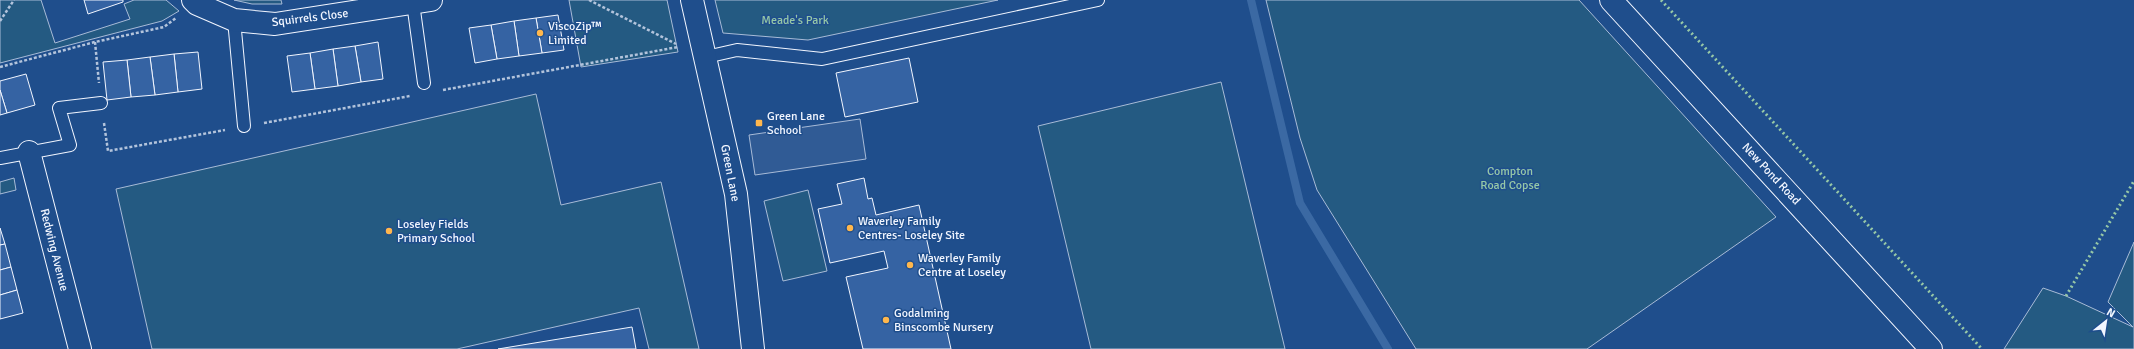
<svg xmlns="http://www.w3.org/2000/svg" width="2134" height="349" font-family="Signika,sans-serif">
  <style>
    .green { fill: #245a82; stroke: #a8bbd7 }
    .parking { fill: #305b95; stroke: #a8bbd7 }
    .lines { fill: none; stroke-linecap: round; stroke-linejoin: round }
    .stream { stroke: #3b69a3; stroke-width: 8 }
    .building { fill: #3563a3; stroke: #f2f6ff }
    .service-casing { stroke: #f2f6ff; stroke-width: 14 }
    .minor-casing { stroke: #f2f6ff; stroke-width: 24 }
    .tertiary-casing { stroke: #f2f6ff; stroke-width: 24 }
    .secondary-casing { stroke: #f2f6ff; stroke-width: 24 }
    .path { stroke: #b3c4dc; stroke-width: 2.5; stroke-dasharray: 3 2; stroke-linecap: butt }
    .service { stroke: #1f4e8c; stroke-width: 12 }
    .minor { stroke: #1f4e8c; stroke-width: 22 }
    .tertiary { stroke: #1f4e8c; stroke-width: 22 }
    .secondary { stroke: #1f4e8c; stroke-width: 22 }
    .hedge { stroke: #97c8a6; stroke-width: 3; stroke-dasharray: 2 3; stroke-linecap: butt }
    .poi-dot { fill: #ffb74d; stroke: #1f4e8c; stroke-width: 1.5 }
    .labels { text-anchor: middle; dominant-baseline: central; stroke-width: 3; stroke-linejoin: round; paint-order: stroke }
    .street-label { font-size: 12px; fill: #f2f6ff; stroke: #1f4e8c }
    .park-label { font-size: 12px; fill: #97c8a6; stroke: #1f4e8c }
    .poi-label { font-size: 12px; fill: #f2f6ff; stroke: #1f4e8c; text-anchor: start }
  </style>
  <rect width="100%" height="100%" fill="#1f4e8c"/>
  <g class="green">
    <polygon points="0,0 41,0 55,43 130,19 124,4 134,0 166,0 179,11 162,21 0,63"/>
    <polygon points="234,0 281,0 282,4 252,4"/>
    <polygon points="569,0 667,0 678,52 581,67"/>
    <polygon points="715,0 998,0 808,40 723,33"/>
    <polygon points="1266,0 1579,0 1776,217 1587,349 1416,349 1317,190 1300,138"/>
    <polygon points="1221,82 1285,349 1091,349 1038,126"/>
    <polygon points="536,94 561,205 661,182 699,349 649,349 639,308 457,349 152,349 116,189"/>
    <polygon points="14,178 16,190 0,194 0,182"/>
    <polygon points="808,190 827,271 783,281 764,201"/>
    <polygon points="2134,242 2134,349 2004,349 2043,288 2066,296 2133,327 2108,302"/>
  </g>
  <polygon class="parking" points="860,119 866,159 755,175 749,135"/>
  <g class="lines">
    <polyline class="stream" points="1251,0 1300,203 1388,349"/>
  </g>
  <g class="building">
    <polygon points="84,0 123,0 123,2 88,14"/>
    <polygon points="558,15 564,50 542,53 536,18"/>
    <polygon points="536,18 542,53 519,56 514,21"/>
    <polygon points="514,21 519,56 497,59 491,25"/>
    <polygon points="491,25 497,59 475,63 469,28"/>
    <polygon points="378,42 383,79 361,82 355,46"/>
    <polygon points="355,46 361,82 338,86 333,49"/>
    <polygon points="333,49 338,86 315,89 310,53"/>
    <polygon points="198,52 202,89 178,92 174,54"/>
    <polygon points="310,53 315,89 292,92 287,56"/>
    <polygon points="174,54 178,92 155,95 150,57"/>
    <polygon points="150,57 155,95 131,97 127,60"/>
    <polygon points="909,58 918,102 845,117 836,73"/>
    <polygon points="127,60 131,97 107,100 103,62"/>
    <polygon points="26,74 35,105 7,113 0,90 0,81"/>
    <polygon points="0,90 7,113 0,115"/>
    <polygon points="864,178 868,199 872,198 876,215 919,205 951,349 863,349 846,277 888,268 884,251 830,263 818,209 842,204 837,184"/>
    <polygon points="0,228 5,244 0,245"/>
    <polygon points="5,244 11,267 0,270 0,245"/>
    <polygon points="11,267 17,290 0,295 0,270"/>
    <polygon points="17,290 23,313 0,319 0,295"/>
    <polygon points="632,327 636,349 498,349"/>
  </g>
  <g class="lines">
    <g class="service-casing">
      <g id="service">
        <polyline points="413,3 424,83"/>
        <polyline points="234,20 244,126"/>
        <polyline points="706,57 737,50 822,59 1098,0"/>
        <polyline points="0,158 70,145 59,108 101,103"/>
      </g>
    </g>
    <g class="minor-casing">
      <g id="minor">
        <polyline points="193,0 197,4 234,20 275,24 431,0"/>
        <polyline points="29,152 80,349"/>
      </g>
    </g>
    <g class="tertiary-casing">
      <polyline id="tertiary" points="692,0 736,194 753,349"/>
    </g>
    <g class="secondary-casing">
      <polyline id="secondary" points="1611,0 1931,349"/>
    </g>
    <g class="path">
      <polyline points="589,0 676,44"/>
      <polyline points="0,21 14,0"/>
      <polyline points="95,42 99,83"/>
      <polyline points="0,67 95,42 164,27 176,18"/>
      <polyline points="443,90 678,47"/>
      <polyline points="104,123 108,151 225,130"/>
      <polyline points="264,123 410,96"/>
    </g>
    <use href="#service" class="service"/>
    <use href="#minor" class="minor"/>
    <use href="#tertiary" class="tertiary"/>
    <use href="#secondary" class="secondary"/>
    <g class="hedge">
      <polyline points="1661,0 1982,349"/>
      <polyline points="2066,296 2134,181"/>
    </g>
  </g>
  <g class="poi-dot">
    <circle cx="540" cy="33" r="4"/>
    <rect x="755" y="119" width="8" height="8" rx="2"/>
    <circle cx="850" cy="228" r="4"/>
    <circle cx="389" cy="231" r="4"/>
    <circle cx="910" cy="265" r="4"/>
    <circle cx="886" cy="320" r="4"/>
  </g>
  <g class="labels">
    <g class="street-label">
      <text transform="translate(310 18) rotate(-7)">Squirrels Close</text>
      <text transform="translate(730 173) rotate(79)">Green Lane</text>
      <text transform="translate(1771 174) rotate(47)">New Pond Road</text>
      <text transform="translate(54 250) rotate(76)">Redwing Avenue</text>
    </g>
    <g class="park-label">
      <text x="795" y="20">Meade's Park</text>
      <text x="1510" y="171">Compton<tspan x="1510" dy="14">Road Copse</tspan></text>
    </g>
    <g class="poi-label">
      <text x="548" y="26">ViscoZip™<tspan x="548" dy="14">Limited</tspan></text>
      <text x="767" y="116">Green Lane<tspan x="767" dy="14">School</tspan></text>
      <text x="858" y="221">Waverley Family<tspan x="858" dy="14">Centres- Loseley Site</tspan></text>
      <text x="397" y="224">Loseley Fields<tspan x="397" dy="14">Primary School</tspan></text>
      <text x="918" y="258">Waverley Family<tspan x="918" dy="14">Centre at Loseley</tspan></text>
      <text x="894" y="313">Godalming<tspan x="894" dy="14">Binscombe Nursery</tspan></text>
    </g>
  </g>
  <g transform="translate(2106 321) rotate(30)" stroke="#1f4e8c" stroke-width="3" paint-order="stroke">
  <path d="M0-3L7 15L0 10L-7 15Z" fill="#f2f6ff"/>
  <text y="-6" font-size="11" font-weight="bold" text-anchor="middle" fill="#f2f6ff">N</text>
  </g>
</svg>
